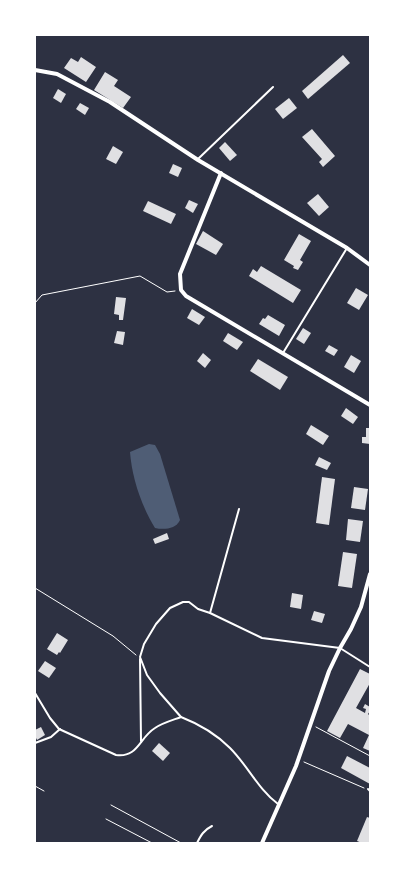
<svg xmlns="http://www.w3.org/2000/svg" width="405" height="878" font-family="Raleway,sans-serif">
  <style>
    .water { fill: #4f5d75 }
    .building { fill: #e0e0e3 }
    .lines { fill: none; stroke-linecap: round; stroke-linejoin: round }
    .path { stroke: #fff; stroke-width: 1 }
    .service { stroke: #fff; stroke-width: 2 }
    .minor { stroke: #fff; stroke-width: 4 }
  </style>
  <rect width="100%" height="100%" fill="#2d3142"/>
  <path class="water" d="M149,444L155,445L160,454L180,520C176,529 164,530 155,528C141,505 132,478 130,452Z"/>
  <g class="building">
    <polygon points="343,55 350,63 308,99 302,91"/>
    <polygon points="81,57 96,67 86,82 64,68 71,58 78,62"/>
    <polygon points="105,72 118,80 114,86 131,97 123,108 94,90"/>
    <polygon points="58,89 66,94 61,103 53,98"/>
    <polygon points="289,98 297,108 283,119 275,109"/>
    <polygon points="80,103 89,108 85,115 76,109"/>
    <polygon points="312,129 335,156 323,167 319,162 322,159 302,137"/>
    <polygon points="225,142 237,155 230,161 219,148"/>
    <polygon points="113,146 123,152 116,164 106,159"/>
    <polygon points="173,164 182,168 178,177 169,173"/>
    <polygon points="318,194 329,207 319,216 307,203"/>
    <polygon points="189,200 198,204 193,213 185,208"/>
    <polygon points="148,201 176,214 171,224 143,211"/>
    <polygon points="203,231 223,244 216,255 196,244"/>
    <polygon points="299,234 311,241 300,260 303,262 298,270 293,268 294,266 284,260"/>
    <polygon points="261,266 301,290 293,303 249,276 253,269 257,272"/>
    <polygon points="356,288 368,295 359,310 347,303"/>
    <polygon points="116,297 126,298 123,320 119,320 119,315 114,314"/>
    <polygon points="192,309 205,317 199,325 187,318"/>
    <polygon points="268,315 285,325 279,336 259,324 263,318 265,319"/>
    <polygon points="303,328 311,333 304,344 296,339"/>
    <polygon points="117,331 125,332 123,345 114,343"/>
    <polygon points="228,333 243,342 237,350 223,341"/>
    <polygon points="329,345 338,350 334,356 325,351"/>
    <polygon points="203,353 211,360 205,368 197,361"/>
    <polygon points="351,355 361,361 354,373 344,367"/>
    <polygon points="258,359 288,377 280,390 250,371"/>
    <polygon points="346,408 358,417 353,424 341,416"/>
    <polygon points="311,425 329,436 323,445 306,434"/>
    <polygon points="366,428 370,428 370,444 362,443 362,437 366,437"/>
    <polygon points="319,457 331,463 327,470 315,465"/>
    <polygon points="322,477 335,479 329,525 316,523"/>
    <polygon points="354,487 368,489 365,510 351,508"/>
    <polygon points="348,519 363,521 360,542 346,540"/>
    <polygon points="167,533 169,539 155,544 153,539"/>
    <polygon points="343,552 357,554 352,588 338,586"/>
    <polygon points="292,593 303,595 301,609 290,607"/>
    <polygon points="314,611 325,614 322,623 311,620"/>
    <polygon points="57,633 68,640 60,653 59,652 57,655 47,649"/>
    <polygon points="45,661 56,668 49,678 38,671"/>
    <polygon points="360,669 370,674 370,683 356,708 365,713 366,709 363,708 365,704 370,707 370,711 368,714 370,716 370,751 363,748 369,735 348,724 340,738 327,731"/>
    <polygon points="41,727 45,735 37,740 35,736 35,730"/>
    <polygon points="159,743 170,753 163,761 152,751"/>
    <polygon points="347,756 370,768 370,784 341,768"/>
    <polygon points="367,817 370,818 370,843 362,843 357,841"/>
  </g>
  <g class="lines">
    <g class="path">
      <polyline points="35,303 42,295 140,276 167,292 175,291"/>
      <polyline points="35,588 113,636 136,655"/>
      <polyline points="316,727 370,756"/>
      <polyline points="304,762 364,788"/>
      <polyline points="35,786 44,791"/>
      <polyline points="111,805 181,843"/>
      <polyline points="106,819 152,843"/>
    </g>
    <g class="service">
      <polyline points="198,159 273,87"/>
      <polyline points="283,353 347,248"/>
      <polyline points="210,613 239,509"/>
      <polyline points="140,659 141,741"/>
      <path d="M35,693L50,718L59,729L116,755C138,758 139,738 155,728C162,723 173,720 181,717C199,724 216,734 230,748C248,766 258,789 278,804"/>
      <polyline points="181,717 160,693 147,675 140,657 144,644 156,624 170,608 183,602 189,602 198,609 210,613 262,638 340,648 370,667"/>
      <polyline points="35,743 51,737 60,729"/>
      <polyline points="368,789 370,791"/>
      <path d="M197,843C201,835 204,830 212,826"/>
    </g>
    <g class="minor">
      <polyline points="35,70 57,74 110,102 198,160 347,248 370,265"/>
      <polyline points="221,173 180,274 181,290 186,296 370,405"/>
      <polyline points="262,843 296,766 329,671 340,648 351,629 361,607 370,574"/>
    </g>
  </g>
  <rect width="405" height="878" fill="none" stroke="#ffffff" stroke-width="72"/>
</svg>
